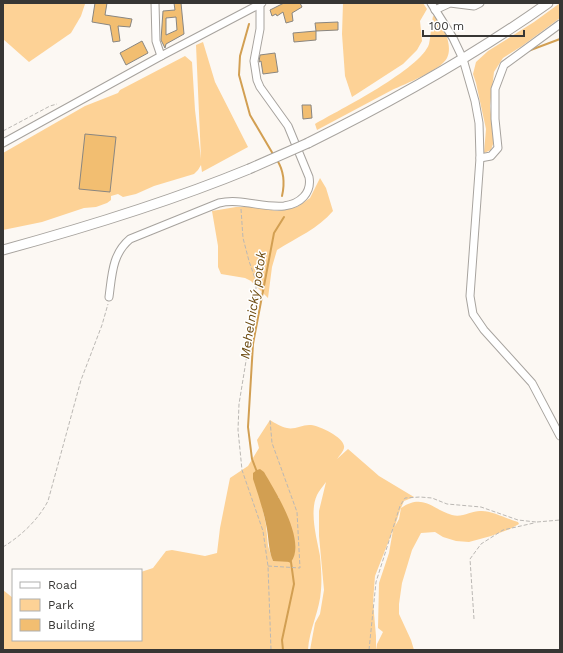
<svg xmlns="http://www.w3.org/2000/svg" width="563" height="653" font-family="'Work Sans',sans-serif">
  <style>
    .green { fill: #fdd296; fill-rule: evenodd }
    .water { fill: #d29f52 }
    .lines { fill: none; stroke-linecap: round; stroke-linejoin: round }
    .stream { stroke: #d29f52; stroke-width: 2 }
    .building { fill: #f2be71; stroke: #898681; fill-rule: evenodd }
    .minor-casing { stroke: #a7a39e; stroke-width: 9 }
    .major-casing { stroke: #a7a39e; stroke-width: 11 }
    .path { stroke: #bbb8b4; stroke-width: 1; stroke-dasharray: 4 2; stroke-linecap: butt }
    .minor { stroke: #fff; stroke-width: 7 }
    .major { stroke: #fff; stroke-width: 9 }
    .major-bridge-casing { stroke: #a7a39e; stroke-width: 11; stroke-linecap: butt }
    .major-bridge { stroke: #fff; stroke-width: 9 }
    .labels { text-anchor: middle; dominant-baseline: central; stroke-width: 3; stroke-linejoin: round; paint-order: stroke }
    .water-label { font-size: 13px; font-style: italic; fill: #6d4b10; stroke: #fff }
  </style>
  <rect width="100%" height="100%" fill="#fcf8f3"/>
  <g class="green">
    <polygon points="3,3 85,3 85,4 81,16 71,33 29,62 3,39"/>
    <polygon points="343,3 423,3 427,9 420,21 422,41 417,50 403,64 352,97 345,76 342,34"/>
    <polygon points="560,3 560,18 522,46 503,58 494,72 490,106 494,141 491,150 484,153 486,129 476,83 473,74 476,62 488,51 534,22"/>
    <path d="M433,16L441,19C444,30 453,47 447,58C441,70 405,84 392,90C367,103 342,117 317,130L315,124C339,110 421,69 429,44C431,35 431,25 433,16Z"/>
    <polygon points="203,42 215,82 248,147 202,172 201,165 198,170 194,174 154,186 136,194 123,197 118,194 111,196 111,200 107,203 96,207 84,208 42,222 3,230 3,153 85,106 118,93 120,90 185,56 192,62 195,110 201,159 196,45"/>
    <path d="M320,178L326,188L333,211C319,228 296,238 277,250L272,267L268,298L251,281L245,278L221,274L218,267V246L212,211L236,207H253L278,211L297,207L310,198Z"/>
    <path d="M270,420C275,423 281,427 287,428C295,430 303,424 311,425C320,426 343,437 344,446C345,450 339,456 337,459L348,449L379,476L414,497L404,501L400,510L395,526L399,519L401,508C423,493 432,509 452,515C462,518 471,511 480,511C491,510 507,519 518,522L519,524L510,529L491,536L469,542L456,541L443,537L435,532L421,533L412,550L402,583L399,604V614L411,640L414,650H376L377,644L383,632L378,628L379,583L389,553L393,530L375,576L373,602L376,636V650H310L315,623L320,614L324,590L319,536V511L326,482C323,486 319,491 317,495C309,512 317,539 320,556C321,567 322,579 321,590C320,610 309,630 308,650L105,649L3,650V590L13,598V640H141V572L153,568L166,551L172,550L205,556L217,553L220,528L230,478L248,466L259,448L257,440ZM279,497L273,561L268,546L266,525L262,506Z"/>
  </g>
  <path class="water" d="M260,469L264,472C275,491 307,541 291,562L273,561C268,549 269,537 266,524C263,509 258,494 253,479V473L257,470Z"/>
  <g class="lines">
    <g class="stream">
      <polyline points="249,24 240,56 239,75 250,115 273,154"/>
      <polyline points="528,51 560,39"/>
      <path d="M277,160C284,171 285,183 282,196"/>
      <polyline points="257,472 252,459 248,427 253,344 274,233 284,217"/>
      <polyline points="283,650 282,640 294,584 291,562 289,561"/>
    </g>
  </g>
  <g class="building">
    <polygon points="95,3 107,3 105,15 132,19 130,27 118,26 120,41 113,42 110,25 92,22"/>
    <path d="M174,3H181L184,34L166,44L165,48L161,40L163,11L175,10ZM176,17L177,30L166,35V18Z"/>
    <polygon points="284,3 300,3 302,7 292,13 293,21 286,23 283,12 277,16 276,14 272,16 270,10"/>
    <polygon points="338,22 338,30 316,31 315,23"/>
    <polygon points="316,31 316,40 294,42 293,33"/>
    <polygon points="142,41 148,53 126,65 120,53"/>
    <polygon points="275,53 278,72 263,74 261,61 259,62 260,55"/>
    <polygon points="302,105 311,105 312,118 303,119"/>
    <polygon points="85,134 116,137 110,192 79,189"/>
  </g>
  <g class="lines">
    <g class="minor-casing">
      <g id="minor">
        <polyline points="155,3 156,41 161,56"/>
        <polyline points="431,3 453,38 463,59 475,101 479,123 480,158 470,296 473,314 484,330 532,383 560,436"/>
        <polyline points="435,10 450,3 474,6 480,3"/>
        <polyline points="3,143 161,56 262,3"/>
        <polyline points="480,158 491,156 498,148 495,119 495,89 504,65 560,24"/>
        <path d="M109,297C112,275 112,254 130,239L219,203C241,198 262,208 284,206C300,204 312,193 309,177L288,126L260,87L257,80L254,61L260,29V4"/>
      </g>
    </g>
    <g class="major-casing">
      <g id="major">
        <path d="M308,143C391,102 472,57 548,3"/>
        <path d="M3,250C87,227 169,202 249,169"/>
      </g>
    </g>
    <g class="path">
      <polyline points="3,131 50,106 57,104"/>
      <polyline points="241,209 243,238 249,261 256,281 256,290 254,312 239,404 238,430 242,470 263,531 268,566 271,650"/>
      <polyline points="537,522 560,520"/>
      <path d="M3,547C21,536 38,520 48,501L81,380L102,325L108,304"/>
      <polyline points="268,566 300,568 297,512 272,443 270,420"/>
      <polyline points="474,619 470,559 481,544 503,530 534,523"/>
      <polyline points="369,650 376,582 400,506 405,498 420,497 432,498 447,504 481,507 518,520 536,522"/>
    </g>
    <use href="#minor" class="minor"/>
    <use href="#major" class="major"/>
    <g class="major-bridge-casing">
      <polyline id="major-bridge" points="249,169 308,143"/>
    </g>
    <use href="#major-bridge" class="major-bridge"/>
  </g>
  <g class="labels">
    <g class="water-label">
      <text transform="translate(253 305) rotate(-81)">Mehelnický potok</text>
    </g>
  </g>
  <rect width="563" height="653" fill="none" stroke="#373634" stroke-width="8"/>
  <rect x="12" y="569" width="130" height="72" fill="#ffffff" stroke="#afafae"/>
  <rect x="20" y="582" width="20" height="6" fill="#ffffff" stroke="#afafae"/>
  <text x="48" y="589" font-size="12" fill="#373634">Road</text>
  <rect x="20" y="599" width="20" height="12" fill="#fdd296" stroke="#afafae"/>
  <text x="48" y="609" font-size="12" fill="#373634">Park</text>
  <rect x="20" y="619" width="20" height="12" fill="#f2be71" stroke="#afafae"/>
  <text x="48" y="629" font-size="12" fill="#373634">Building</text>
  <path d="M423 30v6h101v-6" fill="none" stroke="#373634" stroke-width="2"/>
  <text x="429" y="30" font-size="12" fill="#373634" stroke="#ffffff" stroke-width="3" paint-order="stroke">100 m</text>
</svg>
